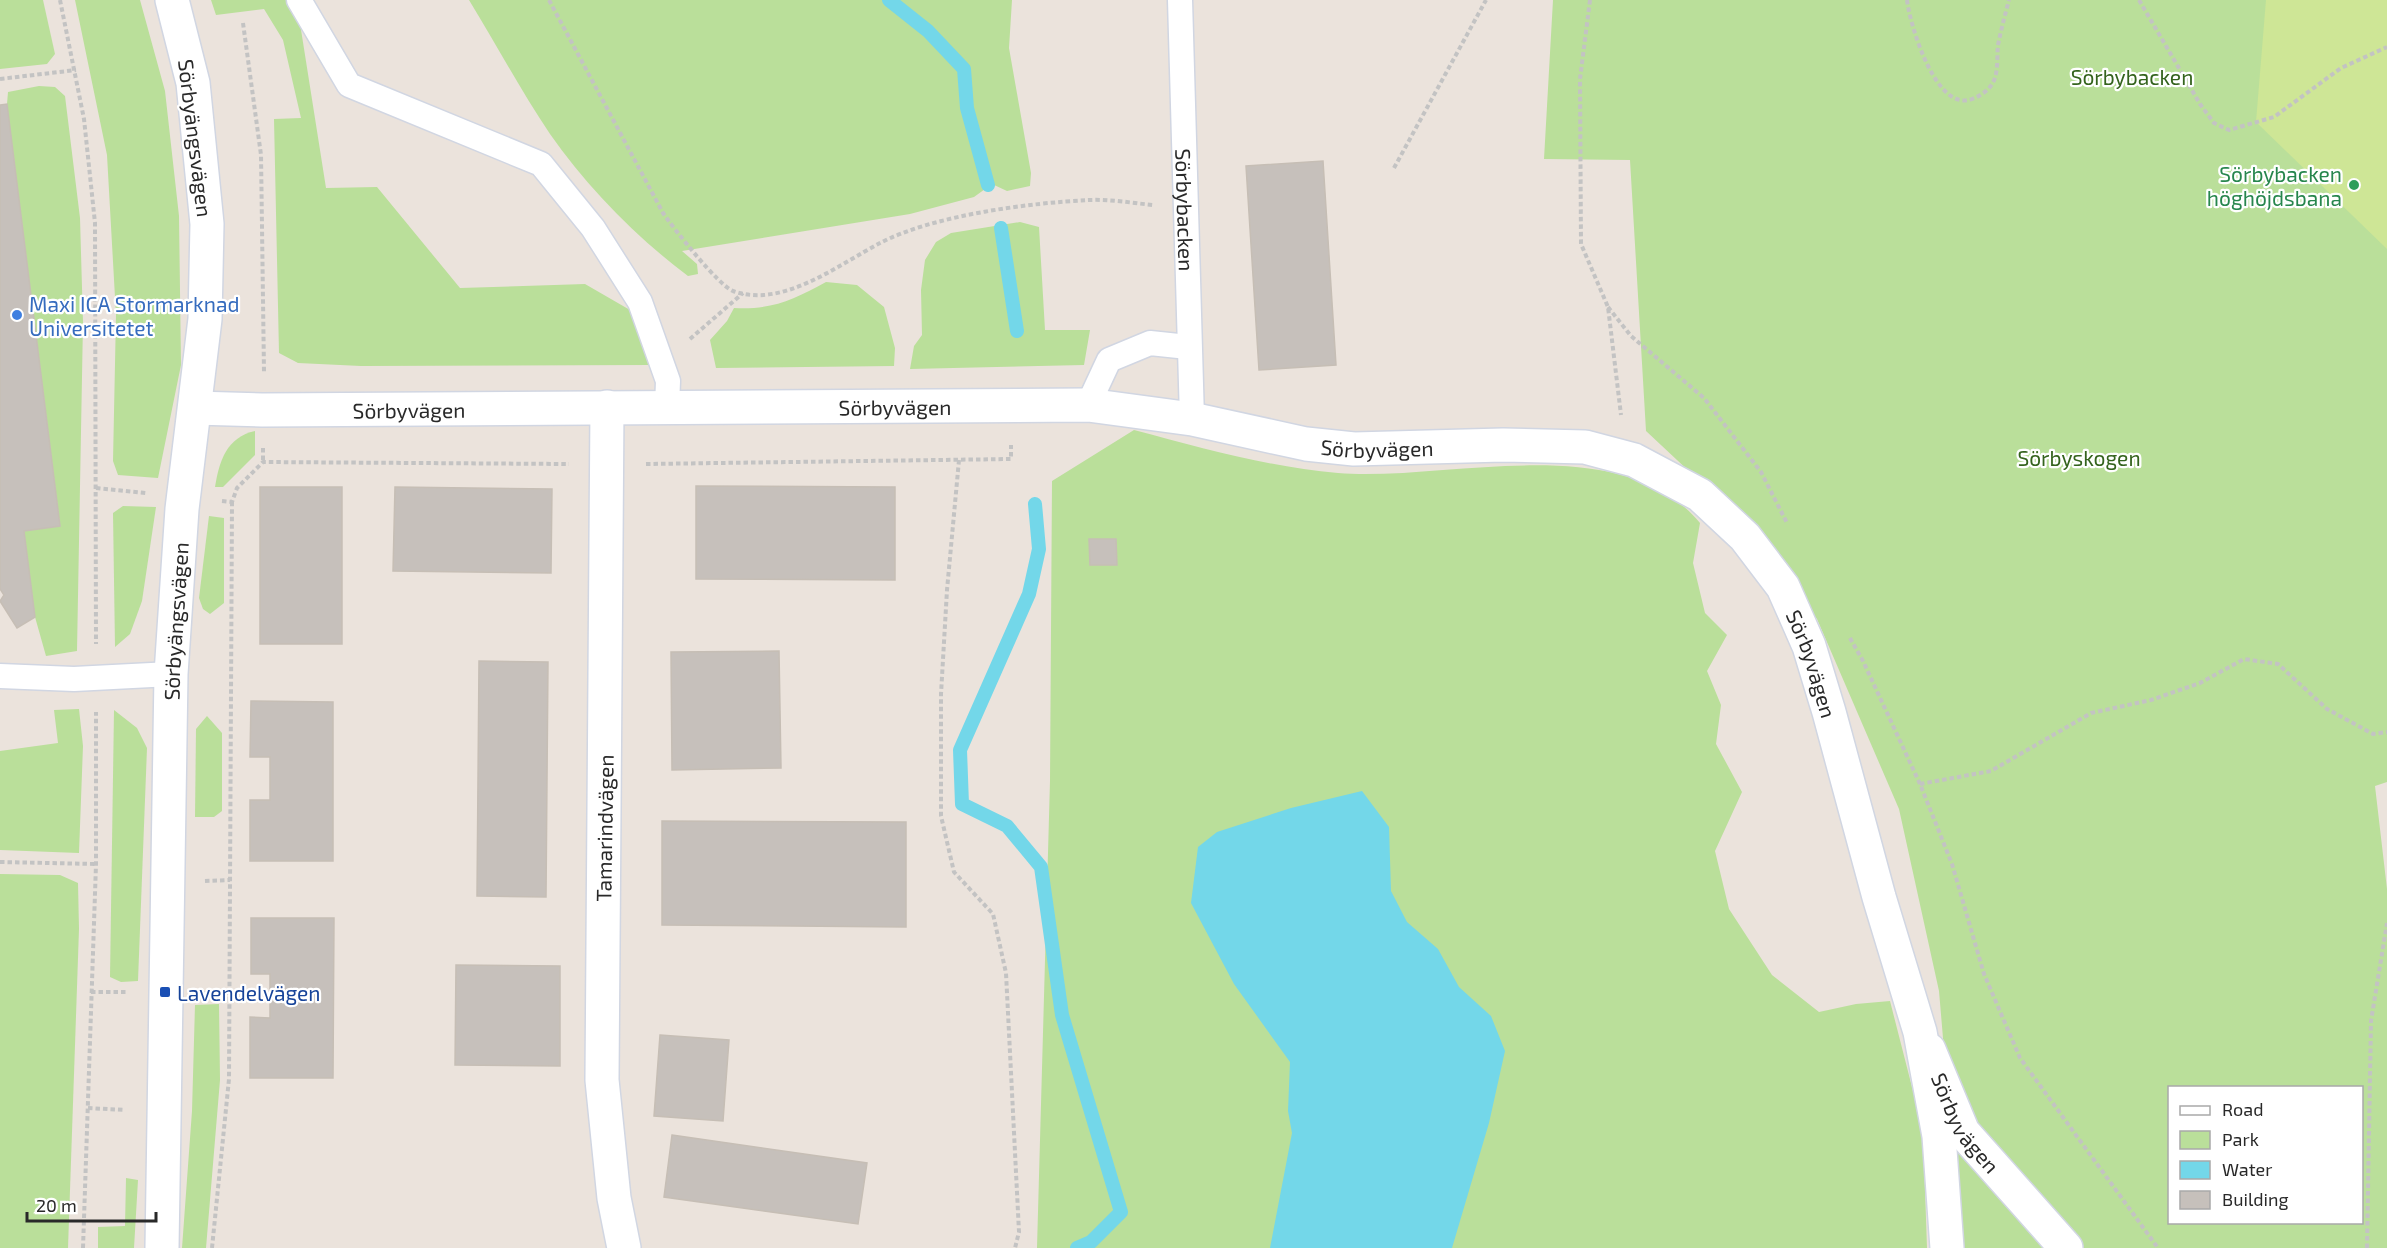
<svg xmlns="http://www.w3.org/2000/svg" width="2387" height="1248" font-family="'Exo 2',sans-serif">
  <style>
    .green { fill: #badf9a; fill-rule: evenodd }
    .pitch { fill: #cee696 }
    .water { fill: #73d7e9 }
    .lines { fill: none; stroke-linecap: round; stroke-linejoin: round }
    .stream { stroke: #73d7e9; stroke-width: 14 }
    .building { fill: #c6c0bb; stroke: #c6beb5; stroke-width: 1.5 }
    .lane-casing { stroke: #d1d6e2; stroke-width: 27 }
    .street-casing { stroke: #d1d6e2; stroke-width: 36 }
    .secondary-casing { stroke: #d1d6e2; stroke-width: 36 }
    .path { stroke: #c3c3c3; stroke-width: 4; stroke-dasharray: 4.5 3; stroke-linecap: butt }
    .lane { stroke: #fff; stroke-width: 24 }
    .street { stroke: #fff; stroke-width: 33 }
    .secondary { stroke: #fff; stroke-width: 33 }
    .leisure-dot { fill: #2e9e5b; stroke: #fff; stroke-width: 2 }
    .shop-dot { fill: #3f7fe0; stroke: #fff; stroke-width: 2 }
    .transit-dot { fill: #1a4fb4; stroke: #fff; stroke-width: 2 }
    .labels { text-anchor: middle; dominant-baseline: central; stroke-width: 4.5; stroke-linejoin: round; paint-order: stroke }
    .park-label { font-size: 21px; fill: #34631d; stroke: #fff }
    .street-label { font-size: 21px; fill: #292929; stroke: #fff }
    .leisure-label { font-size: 21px; fill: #27864d; stroke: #fff; text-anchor: end }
    .shop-label { font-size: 21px; fill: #366cbe; stroke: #fff; text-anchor: start }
    .transit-label { font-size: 21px; fill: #164399; stroke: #fff; text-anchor: start }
  </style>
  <rect width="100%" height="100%" fill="#ebe3dc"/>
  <g class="green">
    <polygon points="0,0 43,0 55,54 47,64 0,69"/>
    <polygon points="75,0 140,0 165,91 179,216 181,365 158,478 118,475 113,461 116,315 107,155"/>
    <polygon points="211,0 287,0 299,17 326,188 377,187 460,288 585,284 630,310 650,365 361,366 298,363 279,353 274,119 301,118 283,40 264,9 216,15"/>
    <path d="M469,0H1012L1009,48L1031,173L1030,186L1007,191L992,184L974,197L910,214L682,251L697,264L698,274L688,276C636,237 587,187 550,134C521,91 496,44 469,0Z"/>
    <path d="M1553,0H2387V782L2375,786L2387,889V1248H1955L1951,1132L1939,991L1899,809L1817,619L1708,489L1646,431L1630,160L1544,159ZM2170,1088H2362V1222H2170Z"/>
    <polygon points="39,86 55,87 65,96 80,218 83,322 77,651 46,656 35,617 24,531 60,525 7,104 8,92"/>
    <polygon points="1020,222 1039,227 1045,330 1090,330 1084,365 910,369 914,346 922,335 921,290 925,260 936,242 951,233"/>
    <path d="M826,282L857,285L884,307L895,348L894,366L716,368L710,340L727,321L734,308C772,310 793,300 826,282Z"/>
    <path d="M1134,430C1202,448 1268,467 1338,473C1445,482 1621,427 1700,523L1693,563L1705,613L1727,635L1707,671L1721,705L1716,744L1742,792L1715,851L1729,909L1772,975L1819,1012L1856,1004L1890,1001L1923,1130L1927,1248H1037L1050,781L1052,481Z"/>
    <path d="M255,431V455L223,487H215C219,461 227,437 255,431Z"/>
    <polygon points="123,506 156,507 142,601 130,634 115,647 113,513"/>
    <polygon points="209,516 224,518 224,603 210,614 203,609 199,598"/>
    <polygon points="79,709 83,746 79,853 0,850 0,751 58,743 54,710"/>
    <polygon points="114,710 137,728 147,748 138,981 121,982 110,977"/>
    <polygon points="207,716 222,733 222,811 214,817 195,817 196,729"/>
    <polygon points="0,874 60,875 78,883 79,929 68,1248 0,1248"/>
    <polygon points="219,1004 220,1080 206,1248 182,1248 192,1111 195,1005"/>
    <polygon points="126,1178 138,1180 134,1248 98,1248 98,1227 125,1226"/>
  </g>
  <polygon class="pitch" points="2266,0 2387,0 2387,249 2256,122"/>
  <polygon class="water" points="1362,791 1389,827 1391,891 1407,922 1438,949 1459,987 1491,1016 1505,1051 1489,1123 1452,1248 1270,1248 1292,1133 1288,1111 1290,1062 1234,984 1191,903 1198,847 1217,832 1291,808"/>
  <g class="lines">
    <g class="stream">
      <polyline points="889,0 928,31 964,69 967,108 988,185"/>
      <polyline points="1001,228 1017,331"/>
      <polyline points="1035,504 1039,549 1029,594 960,750 962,804 1007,826 1041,867 1062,1015 1121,1212 1091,1242 1077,1248"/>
    </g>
  </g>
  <g class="building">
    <polygon points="7,104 60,526 24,531 35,617 17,628 0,601 4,595 0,589 0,105"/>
    <polygon points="1323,161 1336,365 1259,370 1246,166"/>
    <polygon points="696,486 895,487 895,580 696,579"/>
    <rect x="260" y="487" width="82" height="157"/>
    <polygon points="395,487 552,489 551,573 393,571"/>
    <polygon points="1089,539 1116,539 1117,565 1090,565"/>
    <polygon points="779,651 781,768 672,770 671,652"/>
    <polygon points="479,661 548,662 546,897 477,896"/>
    <polygon points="251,701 333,702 333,861 250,861 250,800 270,800 270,757 250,757"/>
    <polygon points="662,821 906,822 906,927 662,925"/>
    <polygon points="251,918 334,918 333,1078 250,1078 250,1017 270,1018 270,974 251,974"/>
    <polygon points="456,965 560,966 560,1066 455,1065"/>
    <polygon points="660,1035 729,1040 723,1121 654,1116"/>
    <polygon points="672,1135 867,1163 858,1224 664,1197"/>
  </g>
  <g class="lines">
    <g class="lane-casing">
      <g id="lane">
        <polyline points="299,0 349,85 541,164 593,228 640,302 668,381 667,407"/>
        <path id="s1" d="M1180,0L1192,419"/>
        <polyline points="1088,405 1109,360 1150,343 1188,347"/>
        <polyline points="0,676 74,679 171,674"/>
      </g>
    </g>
    <g class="street-casing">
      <g id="street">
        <polyline points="607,407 602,1080 614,1198 624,1248"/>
        <path id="s2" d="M1929,1050L1963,1132L2066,1248"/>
      </g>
    </g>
    <g class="secondary-casing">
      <g id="secondary">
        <path id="s3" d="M195,408L262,410L1088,405L1192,419L1306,444L1354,449L1503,445L1585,447L1634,460L1700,495L1745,537L1783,587L1809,646L1829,712L1879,897L1920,1032L1939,1136L1947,1248"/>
        <path id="s4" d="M162,1248L171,674L182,509L205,319L207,224L193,83L172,0"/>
      </g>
    </g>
    <g class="path">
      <polyline points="60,0 84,119 95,223 96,644"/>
      <path d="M549,0L663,213C674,229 718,285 733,291C782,309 838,265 880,243C934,215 1029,203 1089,200C1110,199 1132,203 1153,205"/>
      <polyline points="1590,0 1580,79 1581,244 1608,307 1621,415"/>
      <path d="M1907,0C1910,25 1936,113 1972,99C1982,95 1991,89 1995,78C1998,68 1997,55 1998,45C2001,30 2005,15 2009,0"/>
      <polyline points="2139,0 2200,104 2214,123 2229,130 2274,117 2341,68 2387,47"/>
      <polyline points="243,23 261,155 264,372"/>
      <polyline points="0,79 76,70"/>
      <polyline points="1394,168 1486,0"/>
      <polyline points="1608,307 1631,336 1704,398 1761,472 1787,523"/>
      <polyline points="690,339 743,293"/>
      <polyline points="263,448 263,462"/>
      <polyline points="959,460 947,590 941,694 941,816 954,872 993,914 1006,973 1019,1232 1015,1248"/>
      <polyline points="646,464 1011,459 1011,445"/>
      <polyline points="96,488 146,493"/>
      <polyline points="222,501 232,502 237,488 263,462 569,464"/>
      <polyline points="1850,638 1863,661 1920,784 1952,864 1984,974 2020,1058 2158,1248"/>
      <polyline points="1920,784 1991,771 2091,713 2151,700 2200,683 2244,659 2278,664 2327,709 2373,734 2387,732"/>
      <polyline points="0,862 96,864"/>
      <polyline points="205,881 230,880"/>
      <polyline points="91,992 127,992"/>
      <polyline points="203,993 229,993"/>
      <polyline points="88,1108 125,1110"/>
      <polyline points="83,1248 96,864 96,712"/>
      <polyline points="212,1248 229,1079 232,502"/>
      <polyline points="2367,1248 2371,1021 2387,923"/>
    </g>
    <use href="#lane" class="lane"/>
    <use href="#street" class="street"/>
    <use href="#secondary" class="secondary"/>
  </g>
  <circle class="leisure-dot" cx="2354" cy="185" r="6"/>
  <circle class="shop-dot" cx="17" cy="315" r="6"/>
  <rect class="transit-dot" x="159" y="986" width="12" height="12" rx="3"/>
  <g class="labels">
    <g class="park-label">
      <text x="2132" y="76">Sörbybacken</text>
      <text x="2079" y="457">Sörbyskogen</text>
    </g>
    <g class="street-label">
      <text transform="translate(196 138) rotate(83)">Sörbyängsvägen</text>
      <text stroke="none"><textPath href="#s1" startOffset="210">Sörbybacken</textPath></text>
      <text stroke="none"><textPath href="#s3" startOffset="700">Sörbyvägen</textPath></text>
      <text stroke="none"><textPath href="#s3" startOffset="214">Sörbyvägen</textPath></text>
      <text stroke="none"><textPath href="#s3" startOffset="1186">Sörbyvägen</textPath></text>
      <text stroke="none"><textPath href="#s4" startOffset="627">Sörbyängsvägen</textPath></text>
      <text stroke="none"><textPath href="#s3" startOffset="1726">Sörbyvägen</textPath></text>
      <text transform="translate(604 828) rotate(-89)">Tamarindvägen</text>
      <text stroke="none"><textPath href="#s2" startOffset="82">Sörbyvägen</textPath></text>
    </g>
    <g class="leisure-label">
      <text x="2342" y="173">Sörbybacken<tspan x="2342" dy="24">höghöjdsbana</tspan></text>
    </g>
    <g class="shop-label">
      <text x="29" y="303">Maxi ICA Stormarknad<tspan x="29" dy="24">Universitetet</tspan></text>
    </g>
    <g class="transit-label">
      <text x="177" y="992">Lavendelvägen</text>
    </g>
  </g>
  <rect x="2168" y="1086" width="195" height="138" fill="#ffffff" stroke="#a9a9a9" stroke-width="1.5"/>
  <rect x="2180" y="1106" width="30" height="9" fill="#ffffff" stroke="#a9a9a9" stroke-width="1.5"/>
  <text x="2222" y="1116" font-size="18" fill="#292929">Road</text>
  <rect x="2180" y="1131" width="30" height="18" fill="#badf9a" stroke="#a9a9a9" stroke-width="1.5"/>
  <text x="2222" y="1146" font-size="18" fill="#292929">Park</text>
  <rect x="2180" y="1161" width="30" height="18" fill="#73d7e9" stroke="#a9a9a9" stroke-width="1.5"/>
  <text x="2222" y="1176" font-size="18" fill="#292929">Water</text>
  <rect x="2180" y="1191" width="30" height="18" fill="#c6c0bb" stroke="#a9a9a9" stroke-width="1.5"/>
  <text x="2222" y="1206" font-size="18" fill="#292929">Building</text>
  <path d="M27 1212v9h129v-9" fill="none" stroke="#292929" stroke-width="3"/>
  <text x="36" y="1212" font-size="18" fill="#292929" stroke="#ffffff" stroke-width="4.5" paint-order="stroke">20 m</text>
</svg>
